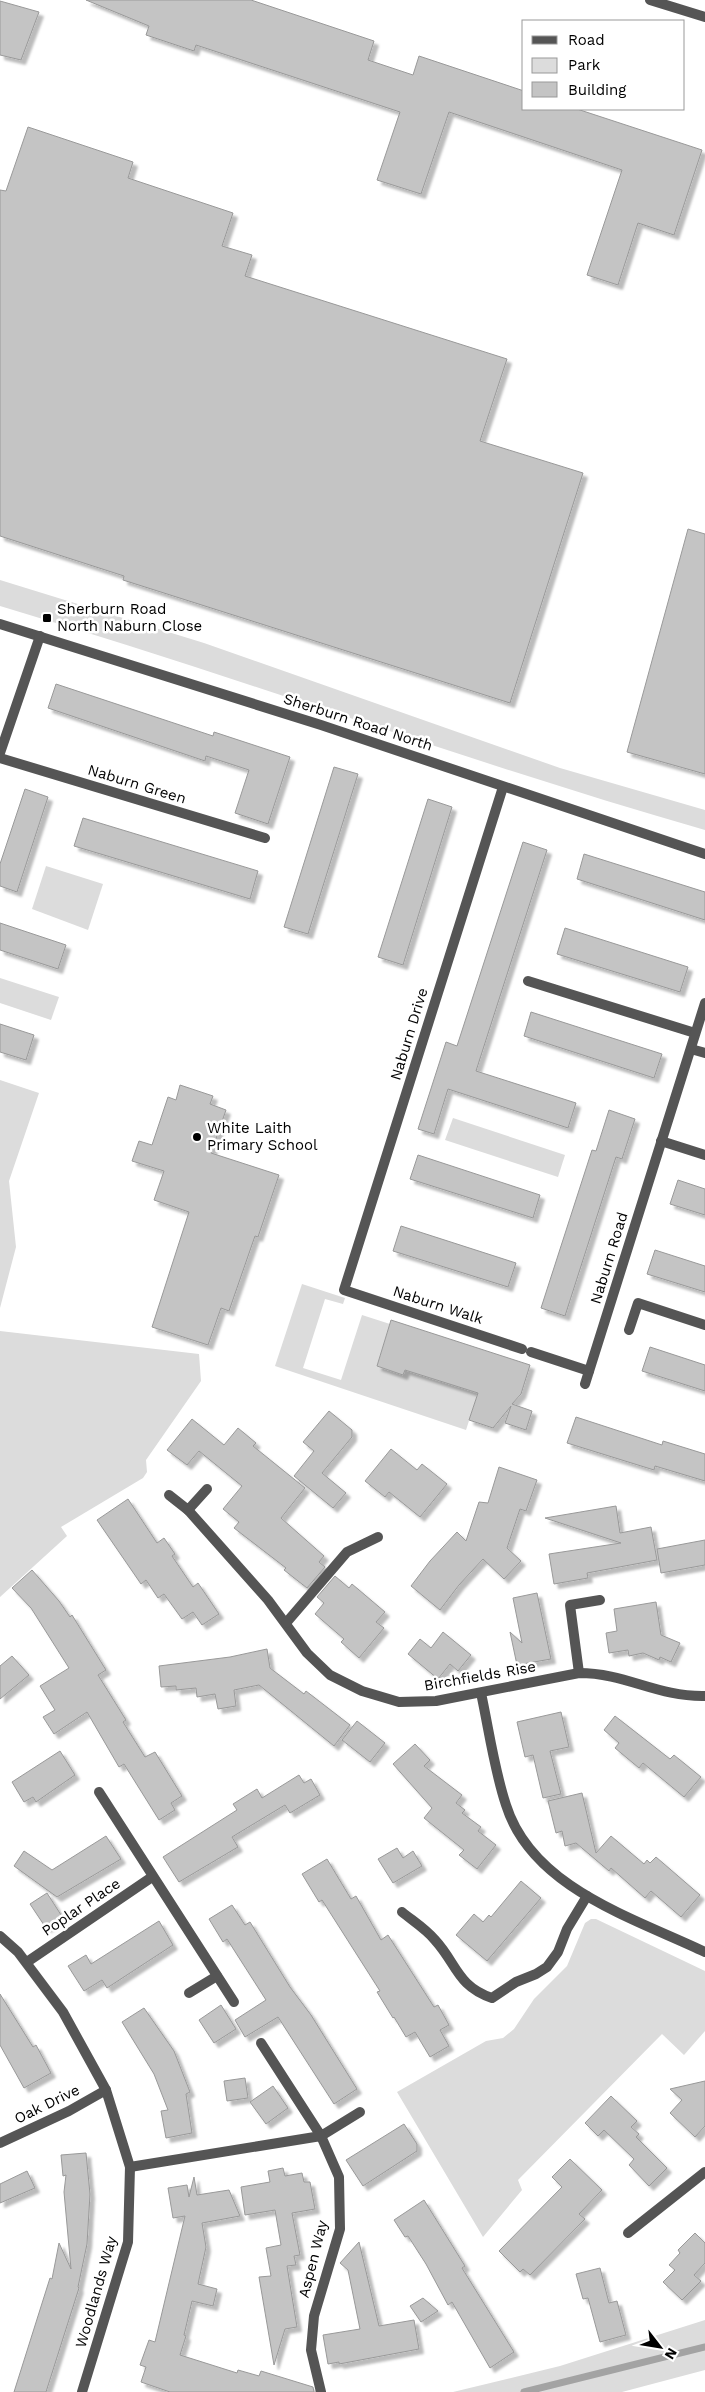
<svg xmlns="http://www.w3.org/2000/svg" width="705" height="2392" font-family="'Work Sans',sans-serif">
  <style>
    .green { fill: #dcdcdc }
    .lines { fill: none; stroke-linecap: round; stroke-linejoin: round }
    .stream { stroke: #a3a3a3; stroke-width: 7 }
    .building { fill: #c4c4c4; stroke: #999; filter: url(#shadow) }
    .street { stroke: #555; stroke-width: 10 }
    .poi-dot { fill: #000; stroke: #fff; stroke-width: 2 }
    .labels { text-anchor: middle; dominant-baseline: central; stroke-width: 5; stroke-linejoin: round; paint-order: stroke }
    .poi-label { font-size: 15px; fill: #000; stroke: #fff; text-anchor: start }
    .street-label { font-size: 15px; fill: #000; stroke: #fff }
  </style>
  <defs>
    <filter id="shadow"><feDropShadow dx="4.5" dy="4.5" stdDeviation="1" flood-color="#0004"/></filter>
  </defs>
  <rect width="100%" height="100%" fill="#fff"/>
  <g class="green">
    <path d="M0,580L204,643L560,768L705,810V830C468,762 236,676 0,606Z"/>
    <polygon points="46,866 103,884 88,930 32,909"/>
    <polygon points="0,978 59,997 51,1020 0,1003"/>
    <polygon points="0,1080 39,1093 9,1181 16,1247 0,1308"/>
    <polygon points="453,1118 565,1155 558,1177 445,1140"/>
    <polygon points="302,1284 345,1298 343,1304 325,1299 303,1368 341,1380 362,1315 390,1324 377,1366 403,1375 405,1370 478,1393 466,1430 275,1366"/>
    <polygon points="0,1331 199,1354 201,1381 146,1460 147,1472 143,1478 61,1527 67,1536 0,1597"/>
    <polygon points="591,1919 596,1919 705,1971 705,2031 684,2055 662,2034 518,2180 522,2190 483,2237 397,2092 486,2041 503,2038 514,2029 534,1999 567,1966 585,1923"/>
    <polygon points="705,2320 705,2370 622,2392 453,2392 560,2366"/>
  </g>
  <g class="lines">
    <polyline class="stream" points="524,2392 705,2347"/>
  </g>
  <g class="building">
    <polygon points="86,0 251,0 374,41 368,60 413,75 419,56 524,91 524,109 577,109 702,150 674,235 638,223 618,285 587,275 622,170 449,112 421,194 377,180 400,112 196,45 194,51 146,35 149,26"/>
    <polygon points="0,1 39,12 21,60 0,55"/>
    <polygon points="28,127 133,162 128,178 233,213 222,246 252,255 245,276 507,359 480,441 583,473 510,703 123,580 124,576 0,536 0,190 6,191"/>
    <polygon points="688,529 705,534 705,774 627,752"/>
    <polygon points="56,684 213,736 214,732 290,757 268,824 235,813 249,770 206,756 205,761 48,708"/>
    <polygon points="334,767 358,774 308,934 284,927"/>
    <polygon points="25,789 48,797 17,892 0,886 0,864"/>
    <polygon points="428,799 452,807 403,965 378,957"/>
    <polygon points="83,818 258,871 250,899 74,846"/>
    <polygon points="523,842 547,850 476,1071 576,1103 568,1128 448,1089 434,1134 418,1129 446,1042 457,1046"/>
    <polygon points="584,854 705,892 705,920 577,879"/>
    <polygon points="0,923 66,945 58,969 0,950"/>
    <polygon points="565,928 688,967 680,992 557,954"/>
    <polygon points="531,1012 662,1054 654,1078 524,1036"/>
    <polygon points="0,1024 34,1035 26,1060 0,1052"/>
    <polygon points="180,1085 213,1096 210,1104 226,1110 211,1153 279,1175 258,1237 255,1236 229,1311 221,1308 208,1345 152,1327 189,1212 154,1200 164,1171 132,1161 139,1141 152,1145 168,1097 176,1100"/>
    <polygon points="609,1110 635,1119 622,1159 616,1157 565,1316 541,1308 592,1150 596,1151"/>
    <polygon points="418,1155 540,1195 533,1218 410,1179"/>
    <polygon points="678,1180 705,1189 705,1215 670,1204"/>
    <polygon points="401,1226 516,1263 508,1287 393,1251"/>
    <polygon points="655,1250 705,1266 705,1292 647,1274"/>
    <polygon points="391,1320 530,1365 521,1394 512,1404 532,1411 526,1430 505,1423 511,1406 493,1428 469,1420 478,1393 405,1370 403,1375 377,1366"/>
    <polygon points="650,1347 705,1365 705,1391 642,1371"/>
    <polygon points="329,1411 352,1430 352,1437 322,1473 346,1493 333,1508 294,1476 314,1451 303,1442"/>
    <polygon points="576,1417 662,1445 663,1441 705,1454 705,1481 655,1466 654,1470 567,1443"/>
    <polygon points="192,1419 224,1445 238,1428 256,1443 253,1446 305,1488 281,1518 324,1556 319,1562 325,1567 307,1588 284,1570 286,1568 234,1528 239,1522 223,1509 242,1486 199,1451 187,1465 167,1450"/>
    <polygon points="391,1449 417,1470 422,1464 447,1484 420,1517 389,1492 385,1497 365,1481"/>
    <polygon points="499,1467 537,1480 526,1511 520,1509 507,1548 521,1561 504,1579 483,1559 459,1585 440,1610 411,1586 430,1561 457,1532 466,1541 479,1502 488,1503"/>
    <polygon points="128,1499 157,1543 164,1538 175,1554 172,1556 193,1587 198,1583 219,1614 202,1625 193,1612 182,1619 164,1594 158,1598 146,1580 141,1584 97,1520"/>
    <polygon points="616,1506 620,1533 651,1527 657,1560 587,1573 588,1578 554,1584 549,1554 621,1543 545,1518"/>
    <polygon points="705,1540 705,1565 661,1573 657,1549"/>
    <polygon points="32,1570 59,1601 70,1617 72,1615 106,1670 98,1675 126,1720 123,1722 145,1757 155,1752 182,1796 171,1803 175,1810 159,1820 124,1764 119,1767 87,1712 54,1734 43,1717 55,1710 40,1686 69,1668 31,1608 12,1588"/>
    <polygon points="335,1576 349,1588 352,1584 385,1612 376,1622 384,1628 359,1658 341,1642 344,1639 315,1614 324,1603 317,1597"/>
    <polygon points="537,1593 551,1659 517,1665 510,1632 522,1643 513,1598"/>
    <polygon points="656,1602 661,1635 680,1643 671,1662 660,1657 659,1660 643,1653 629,1656 628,1650 609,1653 606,1633 617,1631 614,1609"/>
    <polygon points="443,1632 471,1655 458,1671 450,1664 438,1679 408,1654 420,1639 431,1648"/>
    <polygon points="267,1649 270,1668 304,1694 306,1691 350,1725 334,1746 259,1685 234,1690 236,1706 218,1709 215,1694 197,1697 196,1688 176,1690 176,1686 161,1687 159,1666 230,1657"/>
    <polygon points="12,1656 29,1675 0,1699 0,1666"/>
    <polygon points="561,1712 569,1747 550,1751 561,1794 543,1798 533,1755 525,1757 517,1722"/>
    <polygon points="615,1716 670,1759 674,1755 701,1777 684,1797 643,1763 639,1768 615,1748 619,1743 604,1730"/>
    <polygon points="357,1721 385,1743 370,1762 342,1740"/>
    <polygon points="415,1744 430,1760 424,1766 462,1795 456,1803 465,1810 462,1813 481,1827 478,1831 496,1845 477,1869 459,1855 464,1850 424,1818 432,1808 393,1764"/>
    <polygon points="60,1751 75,1775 36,1802 33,1797 24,1802 12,1782"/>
    <polygon points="299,1775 304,1783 311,1779 320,1795 290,1813 285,1805 232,1837 238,1847 179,1882 163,1857 237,1810 233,1804 257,1789 262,1798"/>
    <polygon points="582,1793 596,1853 611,1836 644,1864 647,1860 650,1863 656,1857 700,1895 681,1917 651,1891 645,1898 611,1868 609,1871 576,1843 565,1846 562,1831 556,1833 548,1801"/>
    <polygon points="106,1836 121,1859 57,1897 14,1866 24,1851 52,1870"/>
    <polygon points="397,1848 403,1858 413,1851 422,1866 393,1883 378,1859"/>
    <polygon points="327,1859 351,1899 356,1896 381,1940 388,1935 434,2007 438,2005 449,2025 440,2030 449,2046 430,2057 415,2032 406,2037 394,2017 393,2018 377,1992 380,1991 322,1900 319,1902 302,1874"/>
    <polygon points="521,1881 541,1898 487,1961 456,1935 474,1914 483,1922 489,1915 491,1917"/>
    <polygon points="47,1893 63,1918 46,1928 30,1904"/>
    <polygon points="232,1905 245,1925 250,1922 290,1987 311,2015 357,2089 334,2104 278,2017 245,2037 235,2020 266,2000 227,1939 223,1942 209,1919"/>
    <polygon points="159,1921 173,1945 107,1988 102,1980 84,1991 68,1966 86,1955 91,1964"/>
    <polygon points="0,1994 33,2047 36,2045 51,2073 24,2088 0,2045"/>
    <polygon points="221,2005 236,2029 214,2043 199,2020"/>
    <polygon points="144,2008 174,2051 190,2092 186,2094 192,2133 166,2138 161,2111 168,2110 154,2074 122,2022"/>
    <polygon points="245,2078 248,2098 227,2101 224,2081"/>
    <polygon points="705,2081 705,2126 695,2137 670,2113 682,2100 670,2089"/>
    <polygon points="273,2086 288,2108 266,2124 250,2102"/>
    <polygon points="611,2096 637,2121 631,2127 639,2134 636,2137 667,2168 649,2186 629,2165 634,2159 604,2130 598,2136 585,2123"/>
    <polygon points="404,2124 417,2144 417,2151 363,2186 346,2160"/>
    <polygon points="86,2153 90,2194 87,2244 78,2287 79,2288 46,2392 14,2392 50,2278 52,2279 59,2243 71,2269 64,2192 66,2175 63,2176 61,2155"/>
    <polygon points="570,2159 602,2190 579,2214 585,2219 530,2275 523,2269 520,2272 499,2251 562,2187 552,2177"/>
    <polygon points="283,2168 285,2176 302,2173 304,2182 310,2182 315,2209 292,2213 300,2255 294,2256 296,2265 287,2266 297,2327 285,2329 274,2365 259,2277 271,2276 266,2248 281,2245 275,2210 245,2215 241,2187 270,2182 268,2171"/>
    <polygon points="27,2171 35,2188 0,2203 0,2184"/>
    <polygon points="194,2177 197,2195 229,2190 240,2216 202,2223 206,2247 198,2284 217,2289 213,2306 192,2301 184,2335 186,2336 180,2355 237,2373 238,2370 259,2376 261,2371 313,2387 314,2392 170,2392 141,2382 146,2367 140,2365 149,2340 155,2342 185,2216 173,2218 168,2188 187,2185 189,2197"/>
    <polygon points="424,2200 465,2266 462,2268 514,2352 490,2368 452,2302 448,2305 426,2264 408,2236 405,2237 394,2220"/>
    <polygon points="695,2233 705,2243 705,2263 694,2275 701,2281 682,2300 663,2282 675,2270 669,2265 680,2253 678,2250"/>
    <polygon points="359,2242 379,2326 414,2320 419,2349 339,2364 339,2362 328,2364 323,2335 360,2329 348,2270 340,2263"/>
    <polygon points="600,2268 609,2303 617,2301 626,2335 600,2342 588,2298 583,2299 576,2274"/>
    <polygon points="423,2298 438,2311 421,2322 410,2306"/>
  </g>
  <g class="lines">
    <g class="street">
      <polyline points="650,0 705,17"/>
      <polyline points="0,624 321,725 705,854"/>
      <polyline points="0,753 40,636"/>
      <polyline points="0,758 265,838"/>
      <polyline points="503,787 344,1290 522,1349"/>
      <polyline points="528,981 695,1033"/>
      <polyline points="691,1049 705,1053"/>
      <polyline points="661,1141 705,1155"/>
      <polyline points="629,1330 638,1303 705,1325"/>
      <polyline points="531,1352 589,1371"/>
      <polyline points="585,1384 705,1003"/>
      <polyline points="169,1495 188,1510 207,1489"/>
      <path d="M188,1510L268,1600L307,1653L330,1675L362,1691L399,1702L436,1701L579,1673C626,1673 657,1697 705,1696"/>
      <polyline points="286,1623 347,1552 378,1537"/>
      <polyline points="579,1673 570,1605 600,1600"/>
      <path d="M481,1693C489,1730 494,1769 506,1805C532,1888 634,1918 705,1952"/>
      <polyline points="99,1792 234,2002"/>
      <path d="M402,1912C413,1921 426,1929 435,1940C457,1964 457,1986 492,1998L516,1982L536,1974L547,1967L558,1952L567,1929L587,1896"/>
      <polyline points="0,1936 18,1952 63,2012 106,2090 130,2167 128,2242 82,2392"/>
      <polyline points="27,1962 152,1877"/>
      <polyline points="189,1993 217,1976"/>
      <polyline points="261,2043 321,2136 360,2112"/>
      <polyline points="0,2143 69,2111 106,2090"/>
      <polyline points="130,2167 321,2136 339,2177 340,2229 314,2316 311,2350 321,2392"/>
      <polyline points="628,2233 705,2172"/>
    </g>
  </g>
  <g class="poi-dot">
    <rect x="42" y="613" width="10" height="10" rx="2.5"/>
    <circle cx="197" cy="1137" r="5"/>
  </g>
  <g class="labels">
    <g class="poi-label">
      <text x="57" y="609">Sherburn Road<tspan x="57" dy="17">North Naburn Close</tspan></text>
      <text x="207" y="1128">White Laith<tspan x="207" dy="17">Primary School</tspan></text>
    </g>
    <g class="street-label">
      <text transform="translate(358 722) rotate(18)">Sherburn Road North</text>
      <text transform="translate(137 784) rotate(17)">Naburn Green</text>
      <text transform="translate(409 1034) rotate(-73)">Naburn Drive</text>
      <text transform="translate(609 1258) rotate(-73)">Naburn Road</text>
      <text transform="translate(438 1305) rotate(18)">Naburn Walk</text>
      <text transform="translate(480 1676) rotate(-10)">Birchfields Rise</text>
      <text transform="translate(81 1907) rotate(-34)">Poplar Place</text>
      <text transform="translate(47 2104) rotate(-26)">Oak Drive</text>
      <text transform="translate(313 2259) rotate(-76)">Aspen Way</text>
      <text transform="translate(96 2292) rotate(-74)">Woodlands Way</text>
    </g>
  </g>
  <rect x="522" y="20" width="162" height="90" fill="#ffffff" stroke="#999999"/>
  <rect x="532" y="36" width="25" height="8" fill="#555555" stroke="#999999"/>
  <text x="568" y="45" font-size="15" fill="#000000">Road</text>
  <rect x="532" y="58" width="25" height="15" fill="#dcdcdc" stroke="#999999"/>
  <text x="568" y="70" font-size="15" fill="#000000">Park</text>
  <rect x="532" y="82" width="25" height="15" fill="#c4c4c4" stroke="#999999"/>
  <text x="568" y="95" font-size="15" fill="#000000">Building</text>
  <g transform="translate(660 2347) rotate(121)" stroke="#ffffff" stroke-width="4" paint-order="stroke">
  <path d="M0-4L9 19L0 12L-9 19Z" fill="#000000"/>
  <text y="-8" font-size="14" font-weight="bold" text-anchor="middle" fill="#000000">N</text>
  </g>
</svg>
